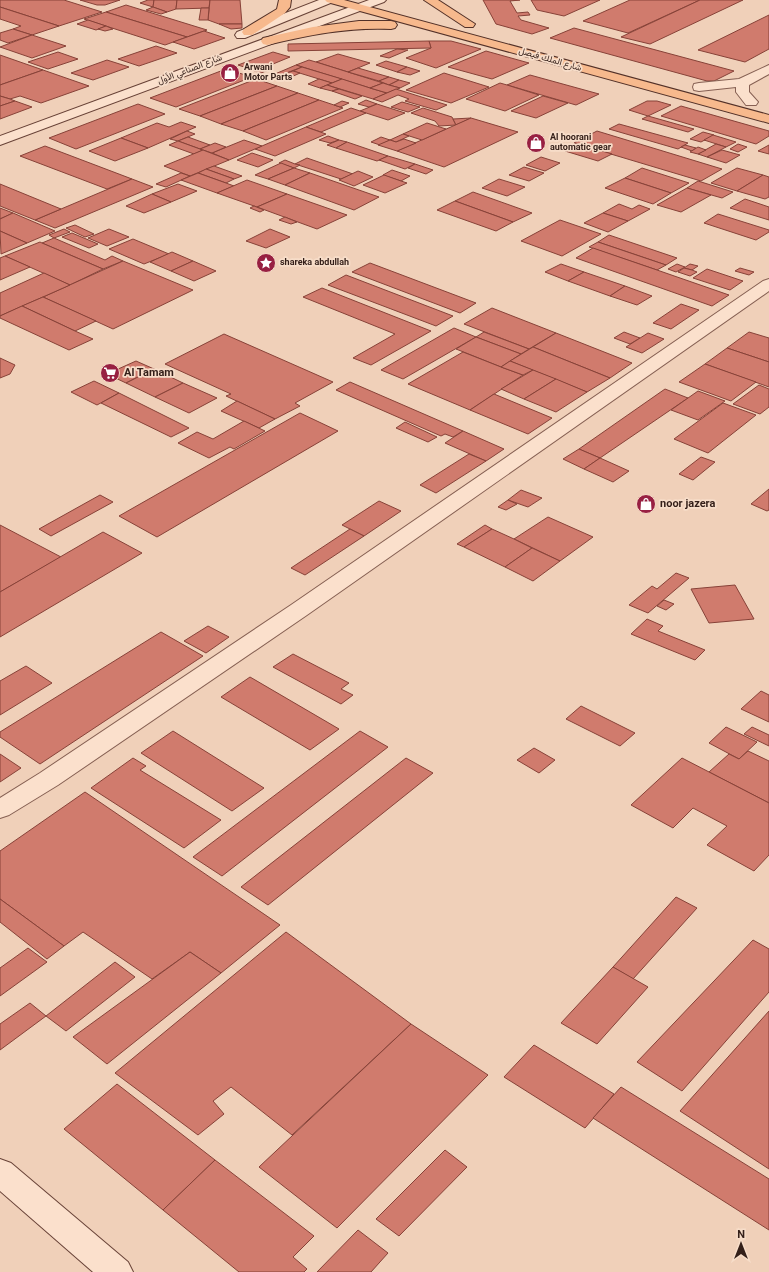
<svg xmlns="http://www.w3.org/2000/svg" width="769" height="1272" font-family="Georgia,Vazirmatn,serif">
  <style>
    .building { fill: #d07b6d; stroke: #874238 }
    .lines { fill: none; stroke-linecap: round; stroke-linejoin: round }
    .street-casing { stroke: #866053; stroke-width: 2 }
    .secondary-casing { stroke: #684237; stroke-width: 2 }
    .primary-casing { stroke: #533128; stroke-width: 2 }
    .street { fill: #fbe0cc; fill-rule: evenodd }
    .secondary { fill: #fbe0cc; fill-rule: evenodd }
    .primary { fill: #f7b98d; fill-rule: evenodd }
    .labels { text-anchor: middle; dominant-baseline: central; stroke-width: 3.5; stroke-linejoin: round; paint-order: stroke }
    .far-street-label { font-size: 9px; fill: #341f19; stroke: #f7ddc9 }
    .far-poi-label { font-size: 9px; font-weight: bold; fill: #341f19; stroke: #f7ddc9; text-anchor: start }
    .poi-label { font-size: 11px; font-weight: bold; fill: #341f19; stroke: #f7ddc9; text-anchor: start }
  </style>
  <rect width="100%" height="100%" fill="#f0d0b9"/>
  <g class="building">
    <polygon points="0,0 64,0 102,12 59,26 0,7"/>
    <polygon points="80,0 120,0 105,5 97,5"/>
    <polygon points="148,0 154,0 153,7 140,3"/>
    <polygon points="154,0 177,0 176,9 167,12 153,7"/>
    <polygon points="177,0 210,0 209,8 176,9"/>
    <polygon points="210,0 240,0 242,24 219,24 208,20"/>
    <polygon points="483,0 520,0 510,1 517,13 528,12 530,15 518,16 521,20 549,28 532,34 496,24"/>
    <polygon points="531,0 600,0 564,16 537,10"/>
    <polygon points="630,0 700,0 628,33 583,21"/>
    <polygon points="700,0 743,0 650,44 621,37"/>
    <polygon points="126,5 207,30 187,37 106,12"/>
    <polygon points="0,7 59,26 32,35 13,29 21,26 0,19"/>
    <polygon points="153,7 167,12 161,14 146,10"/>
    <polygon points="201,8 209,8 208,20 199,20"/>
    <polygon points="106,12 187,37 165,45 84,19"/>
    <polygon points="769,15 769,49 745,62 698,50"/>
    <polygon points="88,20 106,26 96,30 77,24"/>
    <polygon points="219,24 242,24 242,28 231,29"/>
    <polygon points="106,26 113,29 105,31 98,29"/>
    <polygon points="574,28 734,71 714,81 707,81 550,38"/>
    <polygon points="13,29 32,35 8,43 0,40 0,33"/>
    <polygon points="204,31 225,38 194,49 173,42"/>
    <polygon points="32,35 66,46 32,58 0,47"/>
    <polygon points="429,41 451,41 481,49 436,68 406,58 431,48"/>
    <polygon points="429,41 431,48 288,51 288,44"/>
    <polygon points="156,46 177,53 139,66 118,59"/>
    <polygon points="397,49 408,50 389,58 380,56"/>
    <polygon points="486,51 529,63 492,79 448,67"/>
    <polygon points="58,52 78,59 48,69 28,62"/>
    <polygon points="273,52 290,57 256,71 238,65"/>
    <polygon points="338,54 370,63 348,72 316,62"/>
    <polygon points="0,55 43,70 0,85"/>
    <polygon points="107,60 129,67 93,80 71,73"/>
    <polygon points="309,60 316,62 383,83 370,88 296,65"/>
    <polygon points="386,61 407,67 397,72 376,65"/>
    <polygon points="296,65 302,67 281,75 275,74"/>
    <polygon points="264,67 271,69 261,73 254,71"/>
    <polygon points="302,67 342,79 332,83 293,71"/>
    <polygon points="407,67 420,71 410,75 397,72"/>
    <polygon points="358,68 389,77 379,81 348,72"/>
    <polygon points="226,69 252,77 176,107 150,98"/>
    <polygon points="43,70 89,86 41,103 20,96 10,99 0,96 0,85"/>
    <polygon points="293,71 300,73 289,78 281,75"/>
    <polygon points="444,73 489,87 451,103 406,90"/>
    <polygon points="530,75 599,94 576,105 507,85"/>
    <polygon points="389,77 399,80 389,85 379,81"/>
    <polygon points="256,79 277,86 200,116 179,109"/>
    <polygon points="319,79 332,83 320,88 308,84"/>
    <polygon points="342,79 370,88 387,93 373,99 327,85"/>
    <polygon points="399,80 410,83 400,88 389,85"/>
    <polygon points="383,83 389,85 400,88 387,93 370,88"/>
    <polygon points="500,83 507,85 539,95 505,111 466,99"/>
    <polygon points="327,85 339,89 332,91 320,88"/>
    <polygon points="277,86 298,93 221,124 200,116"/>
    <polygon points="339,89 362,96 355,99 332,91"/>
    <polygon points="396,89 447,105 436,110 405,101 409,99 398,95 382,102 373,99"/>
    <polygon points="298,93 319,100 243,131 221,124"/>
    <polygon points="0,96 10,99 15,101 0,106"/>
    <polygon points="543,96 568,103 536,118 511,111"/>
    <polygon points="319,100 343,108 266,140 243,131"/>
    <polygon points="366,100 377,104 369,107 358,104"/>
    <polygon points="15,101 32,107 0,119 0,106"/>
    <polygon points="342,101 349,103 340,107 334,105"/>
    <polygon points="647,101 657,101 671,105 648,116 629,110"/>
    <polygon points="402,102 420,107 408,112 391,107"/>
    <polygon points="138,104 165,114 76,149 49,138"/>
    <polygon points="377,104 405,113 388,120 360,111"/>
    <polygon points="681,106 769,131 769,136 756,144 661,116"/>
    <polygon points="351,108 366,113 321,132 306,127"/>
    <polygon points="423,108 452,117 456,125 439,126 435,121 411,113"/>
    <polygon points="648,116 694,129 688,132 642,119"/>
    <polygon points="471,118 456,125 453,119"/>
    <polygon points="471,118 518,132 444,167 397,151"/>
    <polygon points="181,122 196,127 148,148 121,138 157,123 169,127"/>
    <polygon points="427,123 446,129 422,140 403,134"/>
    <polygon points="619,124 688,143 678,149 609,129"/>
    <polygon points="306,127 326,134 275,156 255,149"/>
    <polygon points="187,131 195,134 178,141 170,139"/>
    <polygon points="597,131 722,169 701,181 574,143"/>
    <polygon points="703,132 714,135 701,142 690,139"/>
    <polygon points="403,134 409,136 396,142 390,140"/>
    <polygon points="713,135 736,142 726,147 704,140"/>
    <polygon points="328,136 339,140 330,143 319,140"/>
    <polygon points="188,137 210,145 200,149 178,141"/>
    <polygon points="381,137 390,140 380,145 371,142"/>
    <polygon points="121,138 148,148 115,161 89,151"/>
    <polygon points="404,139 416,143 397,151 378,145 390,140 396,142"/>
    <polygon points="244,140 262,146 229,160 212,153"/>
    <polygon points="339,140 347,142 336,148 327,145"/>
    <polygon points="178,141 200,149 203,150 194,154 169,145"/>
    <polygon points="347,142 388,156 377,161 336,148"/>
    <polygon points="215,143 226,147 212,153 200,149"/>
    <polygon points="579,144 612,154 598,161 565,151"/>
    <polygon points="716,144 726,147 707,157 698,154"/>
    <polygon points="738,144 747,147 738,152 730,149"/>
    <polygon points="685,145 696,148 692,151 681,147"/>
    <polygon points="769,145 769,154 758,151"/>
    <polygon points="45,146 132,179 107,189 20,156"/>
    <polygon points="698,147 706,150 698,154 690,152"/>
    <polygon points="203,150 229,160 190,176 164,166"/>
    <polygon points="722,150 740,155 726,163 707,157"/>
    <polygon points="252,153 273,160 258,167 237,160"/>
    <polygon points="388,156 415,164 405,169 379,160"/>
    <polygon points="541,157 560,163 545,171 526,165"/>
    <polygon points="307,158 353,174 341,179 295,164"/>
    <polygon points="285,160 295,164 300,165 294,168 279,163"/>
    <polygon points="281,163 294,168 268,179 255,175"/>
    <polygon points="415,164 433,170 426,174 408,168"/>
    <polygon points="214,166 242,176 234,179 206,169"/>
    <polygon points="524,167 544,173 529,181 509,175"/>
    <polygon points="294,168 310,173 285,185 268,179"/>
    <polygon points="642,168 689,183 671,193 625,178"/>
    <polygon points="737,168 763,175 737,191 711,183"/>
    <polygon points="206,169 234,179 226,183 198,173"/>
    <polygon points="392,170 410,176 401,181 383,175"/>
    <polygon points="358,171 373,177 354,186 339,180"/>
    <polygon points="181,173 190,176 166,187 156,184"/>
    <polygon points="198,173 226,183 234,186 217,193 181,180"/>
    <polygon points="310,173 379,197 354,210 285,185"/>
    <polygon points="384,175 401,181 407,183 385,193 363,185"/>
    <polygon points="763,175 769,177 769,197 765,199 737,191"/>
    <polygon points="625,178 671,193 653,204 605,188"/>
    <polygon points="132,179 153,187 55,228 35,220"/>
    <polygon points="499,179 525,187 507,196 482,188"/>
    <polygon points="247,180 287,194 257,207 217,193"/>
    <polygon points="698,181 733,192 722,198 687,188"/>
    <polygon points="0,184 61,209 35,220 0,206"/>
    <polygon points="178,184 197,191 171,202 152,194"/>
    <polygon points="687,188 711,195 681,212 657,205"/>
    <polygon points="473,192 532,213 513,222 455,201"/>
    <polygon points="152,194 171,202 144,213 126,206"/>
    <polygon points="287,194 347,215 317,229 257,207"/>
    <polygon points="745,199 769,207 769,220 730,208"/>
    <polygon points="455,201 513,222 496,231 437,210"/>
    <polygon points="619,204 632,209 639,205 650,209 628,221 603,213"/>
    <polygon points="254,206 264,210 260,212 250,208"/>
    <polygon points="0,208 13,213 0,219"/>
    <polygon points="13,213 55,231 27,243 0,231 0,219"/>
    <polygon points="603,213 628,221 608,232 584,223"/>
    <polygon points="718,214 769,230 769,232 756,240 704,223"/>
    <polygon points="285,217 297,222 291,224 279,220"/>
    <polygon points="560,220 601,234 562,256 521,241"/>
    <polygon points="75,225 94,234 85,237 66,228"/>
    <polygon points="64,229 70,232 54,238 49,235"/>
    <polygon points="109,229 129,237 107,246 88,238"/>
    <polygon points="270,229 290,237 266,248 246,241"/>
    <polygon points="0,231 27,243 1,254"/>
    <polygon points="72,233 98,244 89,248 62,237"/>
    <polygon points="609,235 677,258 666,265 598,242"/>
    <polygon points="54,238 105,260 112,256 123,261 103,269 42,243"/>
    <polygon points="133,239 169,254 144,264 109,249"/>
    <polygon points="40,242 42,243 103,269 70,285 5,256"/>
    <polygon points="598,242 666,265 657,270 589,247"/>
    <polygon points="593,248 657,270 729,295 712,306 576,258"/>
    <polygon points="172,252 193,261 171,271 150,262"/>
    <polygon points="5,256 30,267 0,280 0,258"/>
    <polygon points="123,261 193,290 113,329 43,297"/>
    <polygon points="193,261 216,271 194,281 171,271"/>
    <polygon points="370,263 476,303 460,313 352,272"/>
    <polygon points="561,264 584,272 568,281 545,272"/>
    <polygon points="677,264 685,267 676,272 668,269"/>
    <polygon points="690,264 698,266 692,270 684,268"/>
    <polygon points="684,268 692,270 697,272 690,276 678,272"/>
    <polygon points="740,268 754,272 749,275 735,271"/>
    <polygon points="707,269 743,281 730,290 693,278"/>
    <polygon points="584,272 625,286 610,296 568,281"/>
    <polygon points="44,273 70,285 0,316 0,293"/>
    <polygon points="346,275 453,316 436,326 328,285"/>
    <polygon points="625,286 652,296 637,305 610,296"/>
    <polygon points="322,288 431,331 371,365 353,358 395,334 303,297"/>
    <polygon points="43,297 96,321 75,331 22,306"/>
    <polygon points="681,304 699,310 671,329 653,323"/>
    <polygon points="22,306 75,331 93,339 69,350 0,318 0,316"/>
    <polygon points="492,308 556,333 529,349 464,324"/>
    <polygon points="454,328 476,337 403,379 381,370"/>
    <polygon points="484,332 529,349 521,354 476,337"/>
    <polygon points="624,332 640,338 630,344 614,338"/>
    <polygon points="749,332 769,338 769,362 727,348"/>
    <polygon points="556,333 632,363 610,378 533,347"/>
    <polygon points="648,333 664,339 642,353 626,347"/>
    <polygon points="224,334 333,382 295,403 300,406 275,419 226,396 231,394 165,364"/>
    <polygon points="476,337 521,354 501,367 456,349"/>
    <polygon points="533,347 610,378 587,392 510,361"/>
    <polygon points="727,348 769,362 769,387 705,364"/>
    <polygon points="463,352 501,367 523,375 470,410 408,384"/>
    <polygon points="0,358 15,365 10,374 0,378"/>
    <polygon points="136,361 154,369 126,383 107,374"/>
    <polygon points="510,361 533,370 523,375 501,367"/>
    <polygon points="705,364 756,382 731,401 679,382"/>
    <polygon points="154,369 183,383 155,397 126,383"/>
    <polygon points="533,370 556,379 524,399 501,389"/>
    <polygon points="556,379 587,392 556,412 524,399"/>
    <polygon points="94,381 119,393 97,405 71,392"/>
    <polygon points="350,382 463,431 453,437 445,434 441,436 336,390"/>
    <polygon points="183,383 217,398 189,413 155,397"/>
    <polygon points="759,385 769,389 769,407 760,414 733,404"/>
    <polygon points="665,389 688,398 600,458 579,449"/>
    <polygon points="698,391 725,401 698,420 671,410"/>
    <polygon points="119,393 189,428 171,437 101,403"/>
    <polygon points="494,394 552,418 528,434 470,410"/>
    <polygon points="237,401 275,419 259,428 221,411"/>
    <polygon points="723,403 756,415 708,453 674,439"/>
    <polygon points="300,413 338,431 157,537 119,516"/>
    <polygon points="244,421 265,431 234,449 230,447 209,458 178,443 197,432 213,439"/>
    <polygon points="405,422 437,437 428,442 396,428"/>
    <polygon points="463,431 504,449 486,461 445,443"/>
    <polygon points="579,449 600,458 584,469 563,459"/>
    <polygon points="469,454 486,461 436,493 420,485"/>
    <polygon points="701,457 715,462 693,480 679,474"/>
    <polygon points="600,458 629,471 613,482 584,469"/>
    <polygon points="769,489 769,510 767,511 751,504"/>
    <polygon points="521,490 542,498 528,507 508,500"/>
    <polygon points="100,495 113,502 51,536 39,529"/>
    <polygon points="508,500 517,504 506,510 498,507"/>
    <polygon points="379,501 401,511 364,536 342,525"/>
    <polygon points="548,517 593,537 560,561 514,539"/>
    <polygon points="0,525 61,557 0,592"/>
    <polygon points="485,525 492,529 464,547 457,544"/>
    <polygon points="350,529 364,536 305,575 291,568"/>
    <polygon points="492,529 514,539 532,548 505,567 464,547"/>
    <polygon points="103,532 142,553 0,637 0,592"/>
    <polygon points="532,548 560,561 533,581 505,567"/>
    <polygon points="676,573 689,578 648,613 629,605 652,586 657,589"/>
    <polygon points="735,585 754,619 709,623 691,589"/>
    <polygon points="664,600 674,604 666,610 657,606"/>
    <polygon points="647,619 663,626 658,631 705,650 695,660 631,634"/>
    <polygon points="208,626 229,637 206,653 184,641"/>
    <polygon points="161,632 203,656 40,764 0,737 0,732"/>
    <polygon points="293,654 349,683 341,689 353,695 341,704 273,667"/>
    <polygon points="26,666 52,683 0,715 0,681"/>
    <polygon points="250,677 339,729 310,750 221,697"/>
    <polygon points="761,691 769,695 769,722 741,709"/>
    <polygon points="581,706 635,733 620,746 566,719"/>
    <polygon points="726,727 757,742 739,759 709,743"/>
    <polygon points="752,727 769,735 769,746 744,734"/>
    <polygon points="173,731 264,788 232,811 141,753"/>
    <polygon points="360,731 388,747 222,876 193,857"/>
    <polygon points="534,748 555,760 539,773 517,760"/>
    <polygon points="748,751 769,761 769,803 709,772 729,754 739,759"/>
    <polygon points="0,754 21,768 0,782"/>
    <polygon points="133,758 146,766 140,770 221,820 184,848 91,788"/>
    <polygon points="406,758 433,773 268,905 241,887"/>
    <polygon points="682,758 769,803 769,855 754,871 707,845 727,826 693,808 673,828 631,805"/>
    <polygon points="85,792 280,925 221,973 190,952 152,979 83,932 64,946 0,899 0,851"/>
    <polygon points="676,897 697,908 633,979 613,967"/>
    <polygon points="0,899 64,946 47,959 0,922"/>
    <polygon points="286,932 411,1024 292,1135 231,1087 213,1101 224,1114 198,1135 115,1073"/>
    <polygon points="753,940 769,949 769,992 682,1091 637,1062"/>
    <polygon points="28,948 47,962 0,996 0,968"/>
    <polygon points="190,952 221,973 107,1064 73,1037"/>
    <polygon points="115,962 135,977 66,1031 46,1016"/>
    <polygon points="613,967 648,987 597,1044 561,1023"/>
    <polygon points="30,1003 46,1016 0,1050 0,1024"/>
    <polygon points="769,1011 769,1169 680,1111"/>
    <polygon points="411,1024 488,1075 337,1228 259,1167"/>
    <polygon points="534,1045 614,1094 585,1128 504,1077"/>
    <polygon points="117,1084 215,1160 163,1210 64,1129"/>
    <polygon points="621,1087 769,1179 769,1230 593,1118"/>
    <polygon points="445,1150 467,1167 399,1236 376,1219"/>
    <polygon points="215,1160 314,1236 293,1257 307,1269 304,1272 239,1272 163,1210"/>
    <polygon points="358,1230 388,1253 371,1272 317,1272"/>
  </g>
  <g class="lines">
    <g class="street-casing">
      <g id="street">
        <polygon points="769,65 769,74 749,85 749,92 758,102 756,105 746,105 736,92 736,87 699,91 694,90 693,87 694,84 699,83 739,79"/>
        <polygon points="769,279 769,291 307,615 58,785 9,815 0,818 0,798 40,773 291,605 763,281"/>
      </g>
    </g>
    <g class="secondary-casing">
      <g id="secondary">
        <polygon points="319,0 335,0 333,2 245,38 237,38 235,35 237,32"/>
        <polygon points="369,0 386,0 384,2 0,145 0,136"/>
        <polygon points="0,1159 11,1163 128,1262 133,1272 93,1272 0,1191"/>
      </g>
    </g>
    <g class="primary-casing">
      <g id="primary">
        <polygon points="279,0 291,0 290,7 285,13 252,35 244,35 242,32 244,29 277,9"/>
        <polygon points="325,0 344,0 769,115 769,123 327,2"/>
        <polygon points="424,0 438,0 475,24 473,27 465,27"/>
        <path d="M359,21H391L395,22L397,25L395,28L391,29C348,27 308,35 267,45L263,44L261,41L263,38L313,27Z"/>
      </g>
    </g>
    <use href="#street" class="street"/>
    <use href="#secondary" class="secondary"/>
    <use href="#primary" class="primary"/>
  </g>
  <defs>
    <g id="shop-disc" transform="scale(1)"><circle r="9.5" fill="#982042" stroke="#f7ddc9"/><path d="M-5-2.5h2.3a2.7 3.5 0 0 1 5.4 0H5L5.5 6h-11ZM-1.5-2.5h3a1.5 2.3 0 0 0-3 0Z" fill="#fff"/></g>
    <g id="sight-disc" transform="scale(1)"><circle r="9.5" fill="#982042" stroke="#f7ddc9"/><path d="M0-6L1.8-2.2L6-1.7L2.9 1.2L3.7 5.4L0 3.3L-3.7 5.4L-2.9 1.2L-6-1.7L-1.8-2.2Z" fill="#fff"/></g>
    <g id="supermarket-disc" transform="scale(1)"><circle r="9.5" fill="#982042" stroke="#f7ddc9"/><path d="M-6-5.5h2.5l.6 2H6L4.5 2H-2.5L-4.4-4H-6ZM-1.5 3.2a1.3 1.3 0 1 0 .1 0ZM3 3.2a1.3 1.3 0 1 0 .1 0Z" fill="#fff"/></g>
  </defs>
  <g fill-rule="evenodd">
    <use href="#shop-disc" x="230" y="73"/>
    <use href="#shop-disc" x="536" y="143"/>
    <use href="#sight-disc" x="266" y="263"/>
    <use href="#supermarket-disc" x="110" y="373"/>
    <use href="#shop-disc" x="646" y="504"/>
  </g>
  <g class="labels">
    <g class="far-street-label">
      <text transform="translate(550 60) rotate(16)">شارع الملك فيصل</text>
      <text transform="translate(190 70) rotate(-21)">شارع الصناعي الأول</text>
    </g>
    <g class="far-poi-label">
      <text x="244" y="68">Arwani<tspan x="244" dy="10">Motor Parts</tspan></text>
      <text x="550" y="138">Al hoorani<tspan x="550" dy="10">automatic gear</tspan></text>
      <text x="280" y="263">shareka abdullah</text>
    </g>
    <g class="poi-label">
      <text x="124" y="373">Al Tamam</text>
      <text x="660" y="504">noor jazera</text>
    </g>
  </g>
  <g transform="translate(741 1244)" stroke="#f7ddc9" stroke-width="3" paint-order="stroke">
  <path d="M0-3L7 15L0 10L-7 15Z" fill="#341f19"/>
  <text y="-6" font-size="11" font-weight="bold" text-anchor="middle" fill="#341f19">N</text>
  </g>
</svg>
